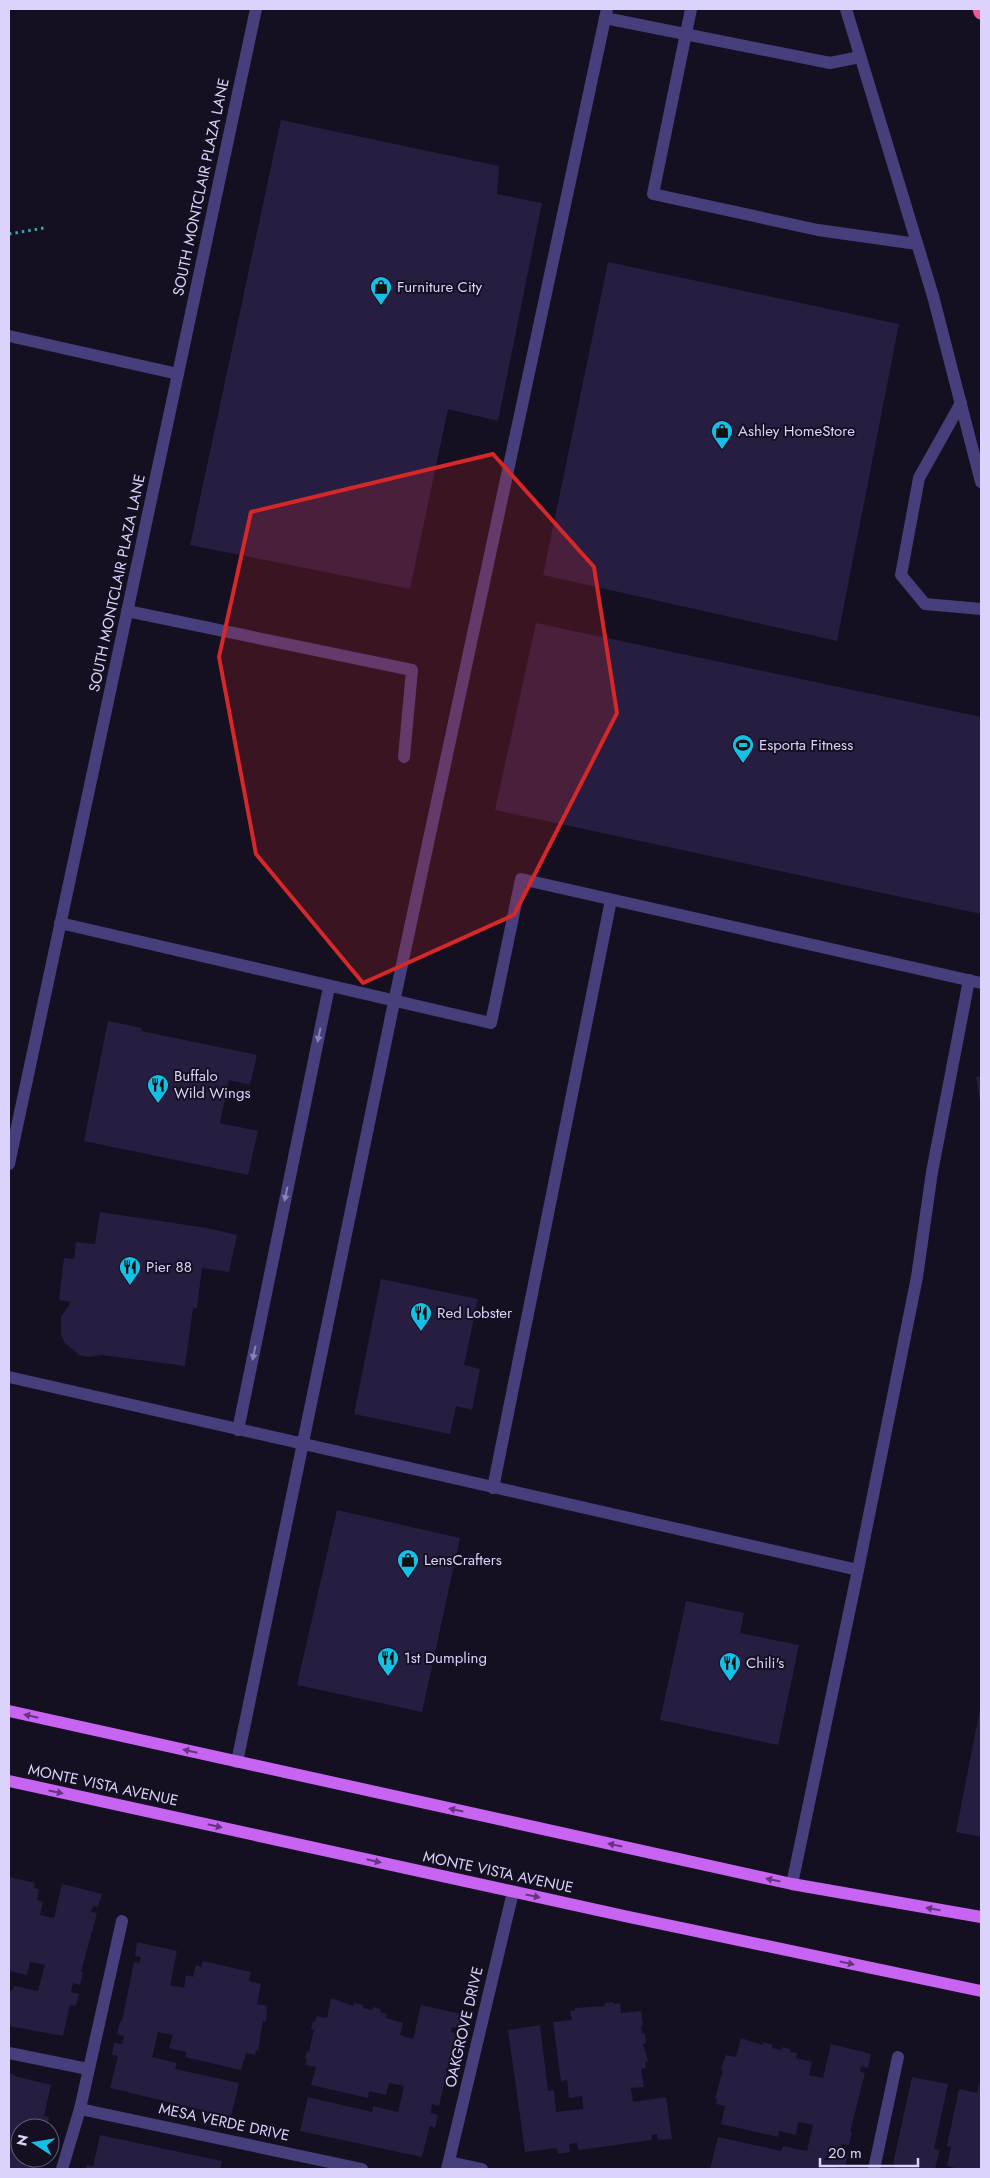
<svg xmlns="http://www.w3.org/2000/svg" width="990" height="2178" font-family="Jost,sans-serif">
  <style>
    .building { fill: #271d40 }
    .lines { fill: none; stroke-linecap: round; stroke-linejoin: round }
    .path { stroke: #39a7a9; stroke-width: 3; stroke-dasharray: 2.5 4; stroke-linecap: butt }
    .service { stroke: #463f7b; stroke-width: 12 }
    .minor { stroke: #463f7b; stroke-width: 12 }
    .primary { stroke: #c764f1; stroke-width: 12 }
    .motorway { stroke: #f05995; stroke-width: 15 }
    .oneway { fill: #8982b5 }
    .oneway2 { fill: #65357f }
    .marked { fill: #d62828; fill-opacity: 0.2; stroke: #d62828; stroke-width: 4; stroke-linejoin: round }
    .labels { text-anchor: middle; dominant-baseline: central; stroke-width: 4; stroke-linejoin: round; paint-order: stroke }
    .street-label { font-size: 15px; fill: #dbd3fb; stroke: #140f21 }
    .poi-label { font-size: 15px; fill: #dbd3fb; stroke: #140f21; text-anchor: start }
  </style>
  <rect width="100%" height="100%" fill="#140f21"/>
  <g class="building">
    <polygon points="281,120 499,166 497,194 542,203 498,421 448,409 410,589 190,545"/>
    <polygon points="608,262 899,324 837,641 543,575"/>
    <polygon points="536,623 981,717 981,914 495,810"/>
    <polygon points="108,1021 142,1028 141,1031 257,1055 250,1085 229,1080 220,1123 258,1131 248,1175 84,1141"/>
    <polygon points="981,1076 981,1102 980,1102 976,1077"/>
    <polygon points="100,1212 207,1228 237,1235 229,1272 202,1268 197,1308 193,1308 185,1366 102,1355 88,1357 79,1355 65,1343 61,1335 61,1317 71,1302 59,1300 64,1258 74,1259 76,1242 95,1244"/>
    <polygon points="381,1279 478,1299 464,1365 480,1369 472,1410 456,1406 450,1434 354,1414"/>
    <polygon points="337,1510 460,1538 422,1712 297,1685"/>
    <polygon points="686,1601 744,1613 740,1633 799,1645 778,1745 660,1720"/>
    <polygon points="980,1709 981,1709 981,1837 956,1832"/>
    <polygon points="9,1877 35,1883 34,1888 39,1889 37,1900 43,1902 40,1915 54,1918 62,1884 102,1894 98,1907 93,1906 91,1912 97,1913 81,1972 83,1972 80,1985 73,1983 71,1992 79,1994 76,2006 70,2005 63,2036 9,2026 9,1990 12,1991 14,1986 38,1991 45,1965 30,1962 27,1975 9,1971"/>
    <polygon points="137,1942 177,1951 170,1985 184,1988 186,1975 193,1977 196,1965 201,1967 203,1961 251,1972 249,1981 261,1984 257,2004 267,2006 266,2021 263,2021 258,2050 256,2050 255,2055 246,2053 241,2070 185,2057 186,2052 169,2048 173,2035 158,2032 152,2057 177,2063 175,2069 239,2083 231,2117 110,2088 118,2056 112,2055 114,2043 122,2044 124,2036 117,2034 120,2021 122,2021 134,1962 139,1963 141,1957 135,1956"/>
    <polygon points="331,1998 353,2006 354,2003 363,2005 363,2008 372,2010 373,2007 381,2009 380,2012 387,2014 386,2018 403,2023 400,2035 413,2039 421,2005 461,2014 458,2028 452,2027 451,2032 456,2034 439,2106 432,2104 431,2113 438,2115 435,2128 430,2126 422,2157 300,2131 308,2097 372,2112 373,2106 398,2112 404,2086 389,2083 386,2095 369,2091 368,2098 311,2085 316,2067 306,2065 307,2059 305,2059 307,2051 309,2052 314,2030 311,2030 313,2021 315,2022 317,2016 327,2018"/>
    <polygon points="613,2002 614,2004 620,2003 621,2013 641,2011 643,2025 641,2026 642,2034 645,2033 646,2043 643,2044 648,2061 645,2062 646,2068 641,2069 644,2087 631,2088 633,2102 666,2097 672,2139 658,2140 657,2134 651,2135 652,2140 579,2150 577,2143 569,2144 570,2152 558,2154 557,2148 525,2152 508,2030 540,2025 548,2091 554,2090 556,2112 583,2109 582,2096 569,2098 567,2080 561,2081 553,2022 572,2020 570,2011 575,2010 575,2008 605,2006 605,2003"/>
    <polygon points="741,2038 763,2045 763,2042 773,2045 772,2048 782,2050 782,2047 790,2049 790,2052 797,2053 796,2058 812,2062 809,2075 823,2078 831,2044 871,2054 868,2068 861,2066 860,2072 865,2073 850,2132 852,2132 849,2145 842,2144 840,2152 848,2154 845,2167 839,2165 838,2169 710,2169 718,2137 781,2151 783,2146 807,2151 813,2125 798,2122 796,2135 779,2131 778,2137 721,2124 725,2106 716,2104 717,2099 715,2099 723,2070 721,2069 726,2055 736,2057"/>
    <polygon points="9,2073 15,2075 14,2076 51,2085 44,2116 49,2117 47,2128 20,2128 20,2158 38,2158 35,2169 9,2169"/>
    <polygon points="912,2077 948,2084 934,2149 940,2150 935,2169 894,2169 895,2164 893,2164"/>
    <polygon points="979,2084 981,2084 981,2169 959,2169 947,2166 951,2147 947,2146 959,2089 977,2093"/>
    <polygon points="100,2135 222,2161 220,2169 86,2169 87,2165 93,2166"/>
  </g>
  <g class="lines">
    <polyline class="path" points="9,234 44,228"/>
    <g class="service">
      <polyline points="691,9 653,194 818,230 917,244"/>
      <polyline points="846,9 933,296 981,482"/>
      <polyline points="605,18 830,63 860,57"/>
      <polyline points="9,336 178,374"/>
      <polyline points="961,403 919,478 901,575 925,604 981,609"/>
      <polyline points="127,611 412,670 404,757"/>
      <polyline points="60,923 491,1023 521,879 981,983"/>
      <polyline points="9,1377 858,1570 792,1884"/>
      <polyline points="238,1430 329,987"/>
      <polyline points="493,1488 611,900"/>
      <polyline points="858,1570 917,1277 932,1172 969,980"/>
      <polyline points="237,1762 394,1002 607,9"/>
    </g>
    <g class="minor">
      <polyline points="9,1164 256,9"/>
      <polyline points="9,2053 88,2069"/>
      <polyline points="80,2109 362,2169"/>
      <polyline points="449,2162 482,2169"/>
      <polyline points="62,2169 80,2109 122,1921"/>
      <polyline points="447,2169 513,1892"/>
      <polyline points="874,2169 898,2057"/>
    </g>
    <g class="primary">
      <polyline points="9,1711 792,1884 981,1917"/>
      <polyline points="9,1781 629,1917 981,1991"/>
    </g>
    <polyline class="motorway" points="980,9 981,12"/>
  </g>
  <defs><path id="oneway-solid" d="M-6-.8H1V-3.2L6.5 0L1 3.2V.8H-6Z" transform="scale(1.25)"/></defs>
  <g class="oneway">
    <use href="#oneway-solid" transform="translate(319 1035) rotate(102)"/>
    <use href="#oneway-solid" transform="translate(286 1194) rotate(102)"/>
    <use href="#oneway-solid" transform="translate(254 1353) rotate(102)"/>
  </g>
  <g class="oneway2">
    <use href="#oneway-solid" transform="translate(31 1716) rotate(-167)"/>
    <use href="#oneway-solid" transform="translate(190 1751) rotate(-167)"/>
    <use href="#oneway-solid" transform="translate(56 1792) rotate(12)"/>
    <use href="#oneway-solid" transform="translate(456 1810) rotate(-168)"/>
    <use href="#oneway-solid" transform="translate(215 1826) rotate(13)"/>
    <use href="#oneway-solid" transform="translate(615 1845) rotate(-168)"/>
    <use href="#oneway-solid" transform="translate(374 1861) rotate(13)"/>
    <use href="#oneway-solid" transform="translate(773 1880) rotate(-168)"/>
    <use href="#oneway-solid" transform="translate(533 1896) rotate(12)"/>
    <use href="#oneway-solid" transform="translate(933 1909) rotate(-170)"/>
    <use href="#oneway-solid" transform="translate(847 1963) rotate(12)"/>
  </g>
  <path class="marked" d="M493,454L594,567L617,713L514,915L363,983L256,854L219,657L251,512Z"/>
  <defs>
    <g id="shop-pin" transform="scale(1.125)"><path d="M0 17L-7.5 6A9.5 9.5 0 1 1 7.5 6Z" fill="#15c0e5" stroke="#140f21"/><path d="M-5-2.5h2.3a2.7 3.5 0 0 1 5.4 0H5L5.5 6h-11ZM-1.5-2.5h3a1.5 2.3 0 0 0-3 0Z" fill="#111"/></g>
    <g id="stadium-pin" transform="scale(1.125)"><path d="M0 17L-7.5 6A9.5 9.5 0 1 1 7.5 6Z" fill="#15c0e5" stroke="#140f21"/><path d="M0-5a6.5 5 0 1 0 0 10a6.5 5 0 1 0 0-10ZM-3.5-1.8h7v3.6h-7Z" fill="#111"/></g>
    <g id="restaurant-pin" transform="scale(1.125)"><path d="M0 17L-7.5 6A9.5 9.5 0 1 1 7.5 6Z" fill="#15c0e5" stroke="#140f21"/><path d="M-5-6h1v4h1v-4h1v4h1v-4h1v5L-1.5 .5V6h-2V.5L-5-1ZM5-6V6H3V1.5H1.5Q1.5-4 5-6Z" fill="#111"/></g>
  </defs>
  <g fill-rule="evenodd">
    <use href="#shop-pin" x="381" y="287"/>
    <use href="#shop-pin" x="722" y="431"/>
    <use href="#stadium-pin" x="743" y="745"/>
    <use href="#restaurant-pin" x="158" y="1085"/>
    <use href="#restaurant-pin" x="130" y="1267"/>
    <use href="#restaurant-pin" x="421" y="1313"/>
    <use href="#shop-pin" x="408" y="1560"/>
    <use href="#restaurant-pin" x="388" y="1658"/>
    <use href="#restaurant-pin" x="730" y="1663"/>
  </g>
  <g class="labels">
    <g class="street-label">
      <text transform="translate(201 187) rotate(-78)">SOUTH MONTCLAIR PLAZA LANE</text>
      <text transform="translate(117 583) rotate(-78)">SOUTH MONTCLAIR PLAZA LANE</text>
      <text transform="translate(103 1785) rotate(12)">MONTE VISTA AVENUE</text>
      <text transform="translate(498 1872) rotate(12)">MONTE VISTA AVENUE</text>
      <text transform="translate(464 2027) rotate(-77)">OAKGROVE DRIVE</text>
      <text transform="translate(224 2122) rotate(12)">MESA VERDE DRIVE</text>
    </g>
    <g class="poi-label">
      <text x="397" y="287">Furniture City</text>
      <text x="738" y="431">Ashley HomeStore</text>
      <text x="759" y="745">Esporta Fitness</text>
      <text x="174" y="1076">Buffalo<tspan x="174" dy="17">Wild Wings</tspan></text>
      <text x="146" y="1267">Pier 88</text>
      <text x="437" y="1313">Red Lobster</text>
      <text x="424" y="1560">LensCrafters</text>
      <text x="404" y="1658">1st Dumpling</text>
      <text x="746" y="1663">Chili's</text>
    </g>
  </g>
  <rect width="990" height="2178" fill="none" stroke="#dbd3fb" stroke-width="20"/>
  <g transform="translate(35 2143) rotate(282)"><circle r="24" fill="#140f21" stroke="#645d78"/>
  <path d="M0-4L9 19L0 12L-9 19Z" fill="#15c0e5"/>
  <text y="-8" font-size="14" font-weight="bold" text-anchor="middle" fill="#dbd3fb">N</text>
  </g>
  <path d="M820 2158v8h98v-8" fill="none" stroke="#dbd3fb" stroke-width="2.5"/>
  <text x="828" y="2158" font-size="15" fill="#dbd3fb" stroke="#140f21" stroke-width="4" paint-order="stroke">20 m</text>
</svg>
